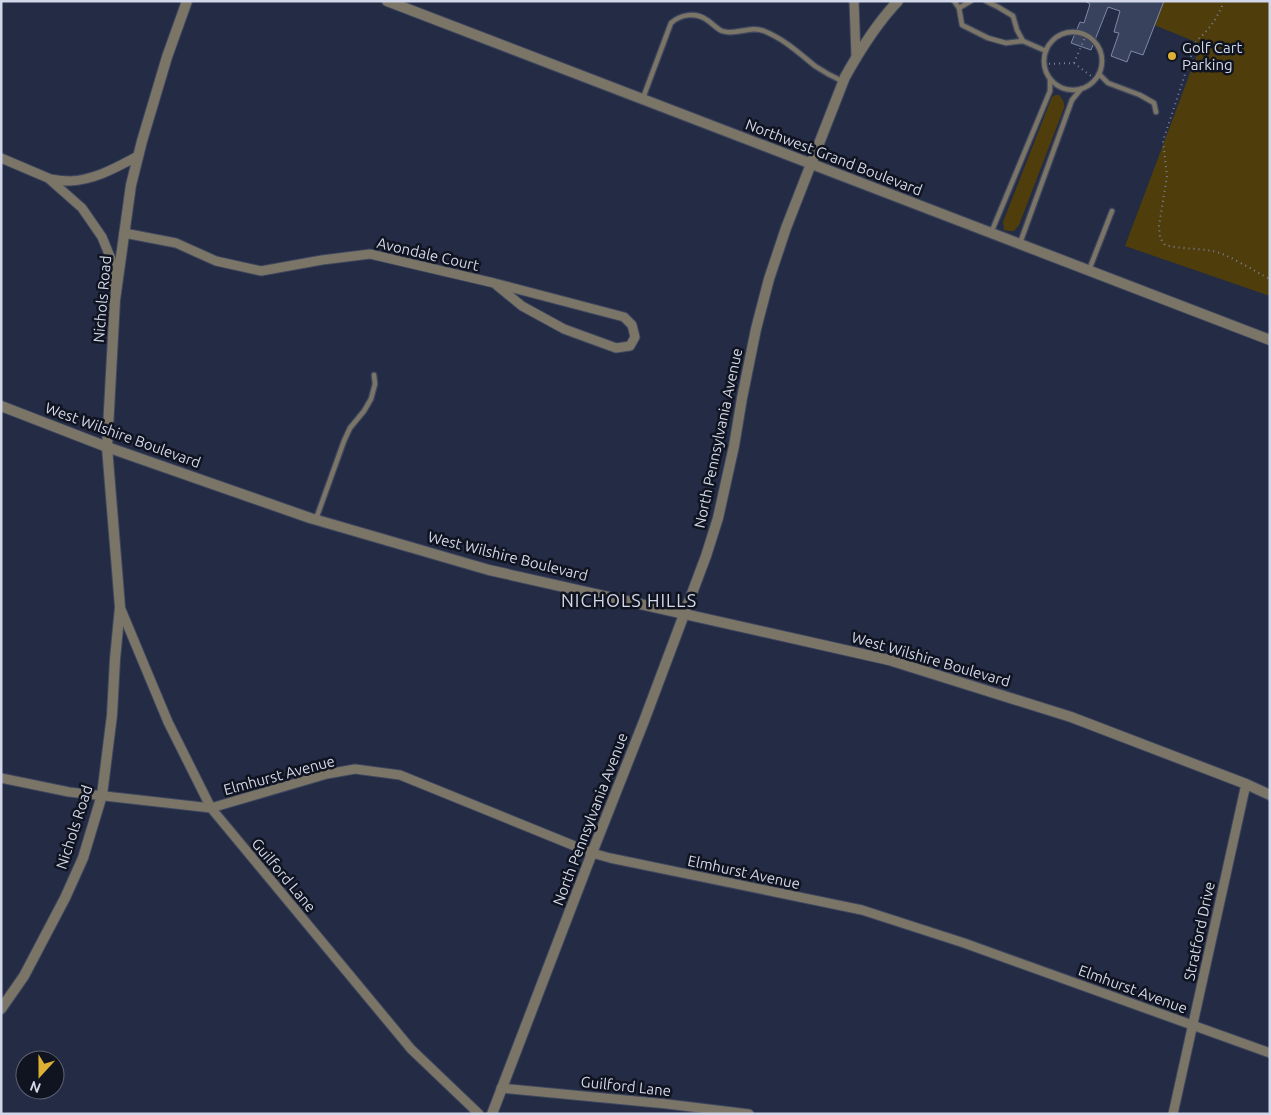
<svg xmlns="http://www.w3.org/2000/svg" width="1271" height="1115" font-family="Ubuntu,sans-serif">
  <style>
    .green { fill: #4f3e0c }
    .building { fill: #39425d; stroke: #7d88a7 }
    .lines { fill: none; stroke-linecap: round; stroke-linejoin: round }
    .service-casing { stroke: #3f475f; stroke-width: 7 }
    .minor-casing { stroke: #3f475f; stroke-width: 11 }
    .tertiary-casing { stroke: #3f475f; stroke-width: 12 }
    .path { stroke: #7a8197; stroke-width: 2; stroke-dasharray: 1 4; stroke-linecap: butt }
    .service { stroke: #7b7567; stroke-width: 4.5 }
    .minor { stroke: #7b7567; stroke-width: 9 }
    .tertiary { stroke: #7b7567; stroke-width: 10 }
    .poi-dot { fill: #ddb133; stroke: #101420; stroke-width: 2 }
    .labels { text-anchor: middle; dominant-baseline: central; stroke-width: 5; stroke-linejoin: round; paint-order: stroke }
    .poi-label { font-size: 15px; fill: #d2d8e9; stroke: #101420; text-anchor: start }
    .street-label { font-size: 15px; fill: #d2d8e9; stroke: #101420 }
    .quarter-label { font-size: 18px; letter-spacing: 1px; fill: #d2d8e9; stroke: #101420 }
  </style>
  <rect width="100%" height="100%" fill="#232b45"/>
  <g class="green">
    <polygon points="1164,1 1270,1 1270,296 1125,246 1201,44 1154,25"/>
    <path d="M1055,95H1059C1063,100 1065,102 1064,108L1019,225L1014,231H1009L1004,230L1003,222L1052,97Z"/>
  </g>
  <polygon class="building" points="1085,1 1164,1 1143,55 1131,51 1127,62 1111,56 1119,33 1114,32 1120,11 1108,7 1091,50 1071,43 1080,22 1084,23 1090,4"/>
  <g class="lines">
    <g class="service-casing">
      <g id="service">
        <polyline points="954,1 959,8 962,25 988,38 1006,43 1023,41 1046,51"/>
        <polyline points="986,1 998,7 1013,16 1017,30 1023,41"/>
        <polyline points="959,8 971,1"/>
        <circle cx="1073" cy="61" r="29"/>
        <polyline points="1099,74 1108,83 1140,95 1154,103 1156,112"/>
        <path d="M643,98L671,23C681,14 696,12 707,20C712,23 717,29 722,31C736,36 750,25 764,31C784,39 799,53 815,66C824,72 833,77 842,81"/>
        <polyline points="991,233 1050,91 1050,79"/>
        <polyline points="1020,243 1072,100 1081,89"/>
        <polyline points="1089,270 1112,211"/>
        <polyline points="316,519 344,441 350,428 364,411 371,399 375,384 374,375"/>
      </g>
    </g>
    <g class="minor-casing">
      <g id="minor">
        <polyline points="854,1 856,56"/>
        <polyline points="1,158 48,178 82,208 102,237 111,259 114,288"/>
        <path d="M50,179C56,180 63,181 70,181C95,180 117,167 138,156"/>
        <polyline points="124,233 176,243 216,261 261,271 322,260 370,254 494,283 522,306 564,329 616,348 630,346 635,337 632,325 624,317 494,283"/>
        <polyline points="120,607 168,722 211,808 327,774 355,769 400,775 592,853 610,858 862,910 964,943 1270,1053"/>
        <polyline points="1,778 69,792 211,808 411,1049 479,1114"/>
        <polyline points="501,1088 667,1104 749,1114"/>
        <polyline points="1173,1114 1246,784"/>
      </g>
    </g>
    <g class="tertiary-casing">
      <g id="tertiary">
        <polyline points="387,1 1270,340"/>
        <polyline points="1,406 107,447 310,518 489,570 889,660 1071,717 1246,784 1270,795"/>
        <polyline points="1,1009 24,976 65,898 83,858 102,795 112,715 115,659 120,607 107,447 115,300 131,185 142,141 167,57 187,1"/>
        <path d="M492,1114L592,853L644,721L706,556L718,518L734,446L742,398L756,329L769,279L786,228L845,77C860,50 876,24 898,1"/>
      </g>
    </g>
    <g class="path">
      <path d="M1224,1C1217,19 1210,29 1196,41L1163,141L1167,176L1159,226L1160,238L1165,245C1180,249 1196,248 1212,251C1227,253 1255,272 1270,279"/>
      <polyline points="1074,63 1086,35"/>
      <polyline points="1044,64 1074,63 1091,76"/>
    </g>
    <use href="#service" class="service"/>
    <use href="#minor" class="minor"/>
    <use href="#tertiary" class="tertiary"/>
  </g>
  <circle class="poi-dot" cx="1172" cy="56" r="5"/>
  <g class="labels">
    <g class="poi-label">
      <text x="1182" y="47">Golf Cart<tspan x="1182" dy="17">Parking</tspan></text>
    </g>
    <g class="street-label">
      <text transform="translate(834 157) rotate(21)">Northwest Grand Boulevard</text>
      <text transform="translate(428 254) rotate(13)">Avondale Court</text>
      <text transform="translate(102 299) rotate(-85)">Nichols Road</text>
      <text transform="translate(123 435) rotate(20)">West Wilshire Boulevard</text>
      <text transform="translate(718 438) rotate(-78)">North Pennsylvania Avenue</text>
      <text transform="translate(508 556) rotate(14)">West Wilshire Boulevard</text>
      <text transform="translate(931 659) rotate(16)">West Wilshire Boulevard</text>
      <text transform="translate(279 775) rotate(-15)">Elmhurst Avenue</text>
      <text transform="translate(590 819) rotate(-69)">North Pennsylvania Avenue</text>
      <text transform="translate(74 827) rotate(-72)">Nichols Road</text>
      <text transform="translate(744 872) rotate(12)">Elmhurst Avenue</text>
      <text transform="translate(284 875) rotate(50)">Guilford Lane</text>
      <text transform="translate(1199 931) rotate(-78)">Stratford Drive</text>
      <text transform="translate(1133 989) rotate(20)">Elmhurst Avenue</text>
      <text transform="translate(626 1086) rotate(6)">Guilford Lane</text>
    </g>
    <g class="quarter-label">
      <text x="629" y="600">NICHOLS HILLS</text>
    </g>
  </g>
  <rect width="1271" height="1115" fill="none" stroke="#d2d8e9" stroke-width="5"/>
  <g transform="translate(40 1075) rotate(201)"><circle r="24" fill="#101420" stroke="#5e6270"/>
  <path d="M0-4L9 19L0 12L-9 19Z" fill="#ddb133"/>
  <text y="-8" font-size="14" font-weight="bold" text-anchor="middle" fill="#d2d8e9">N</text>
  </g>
</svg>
